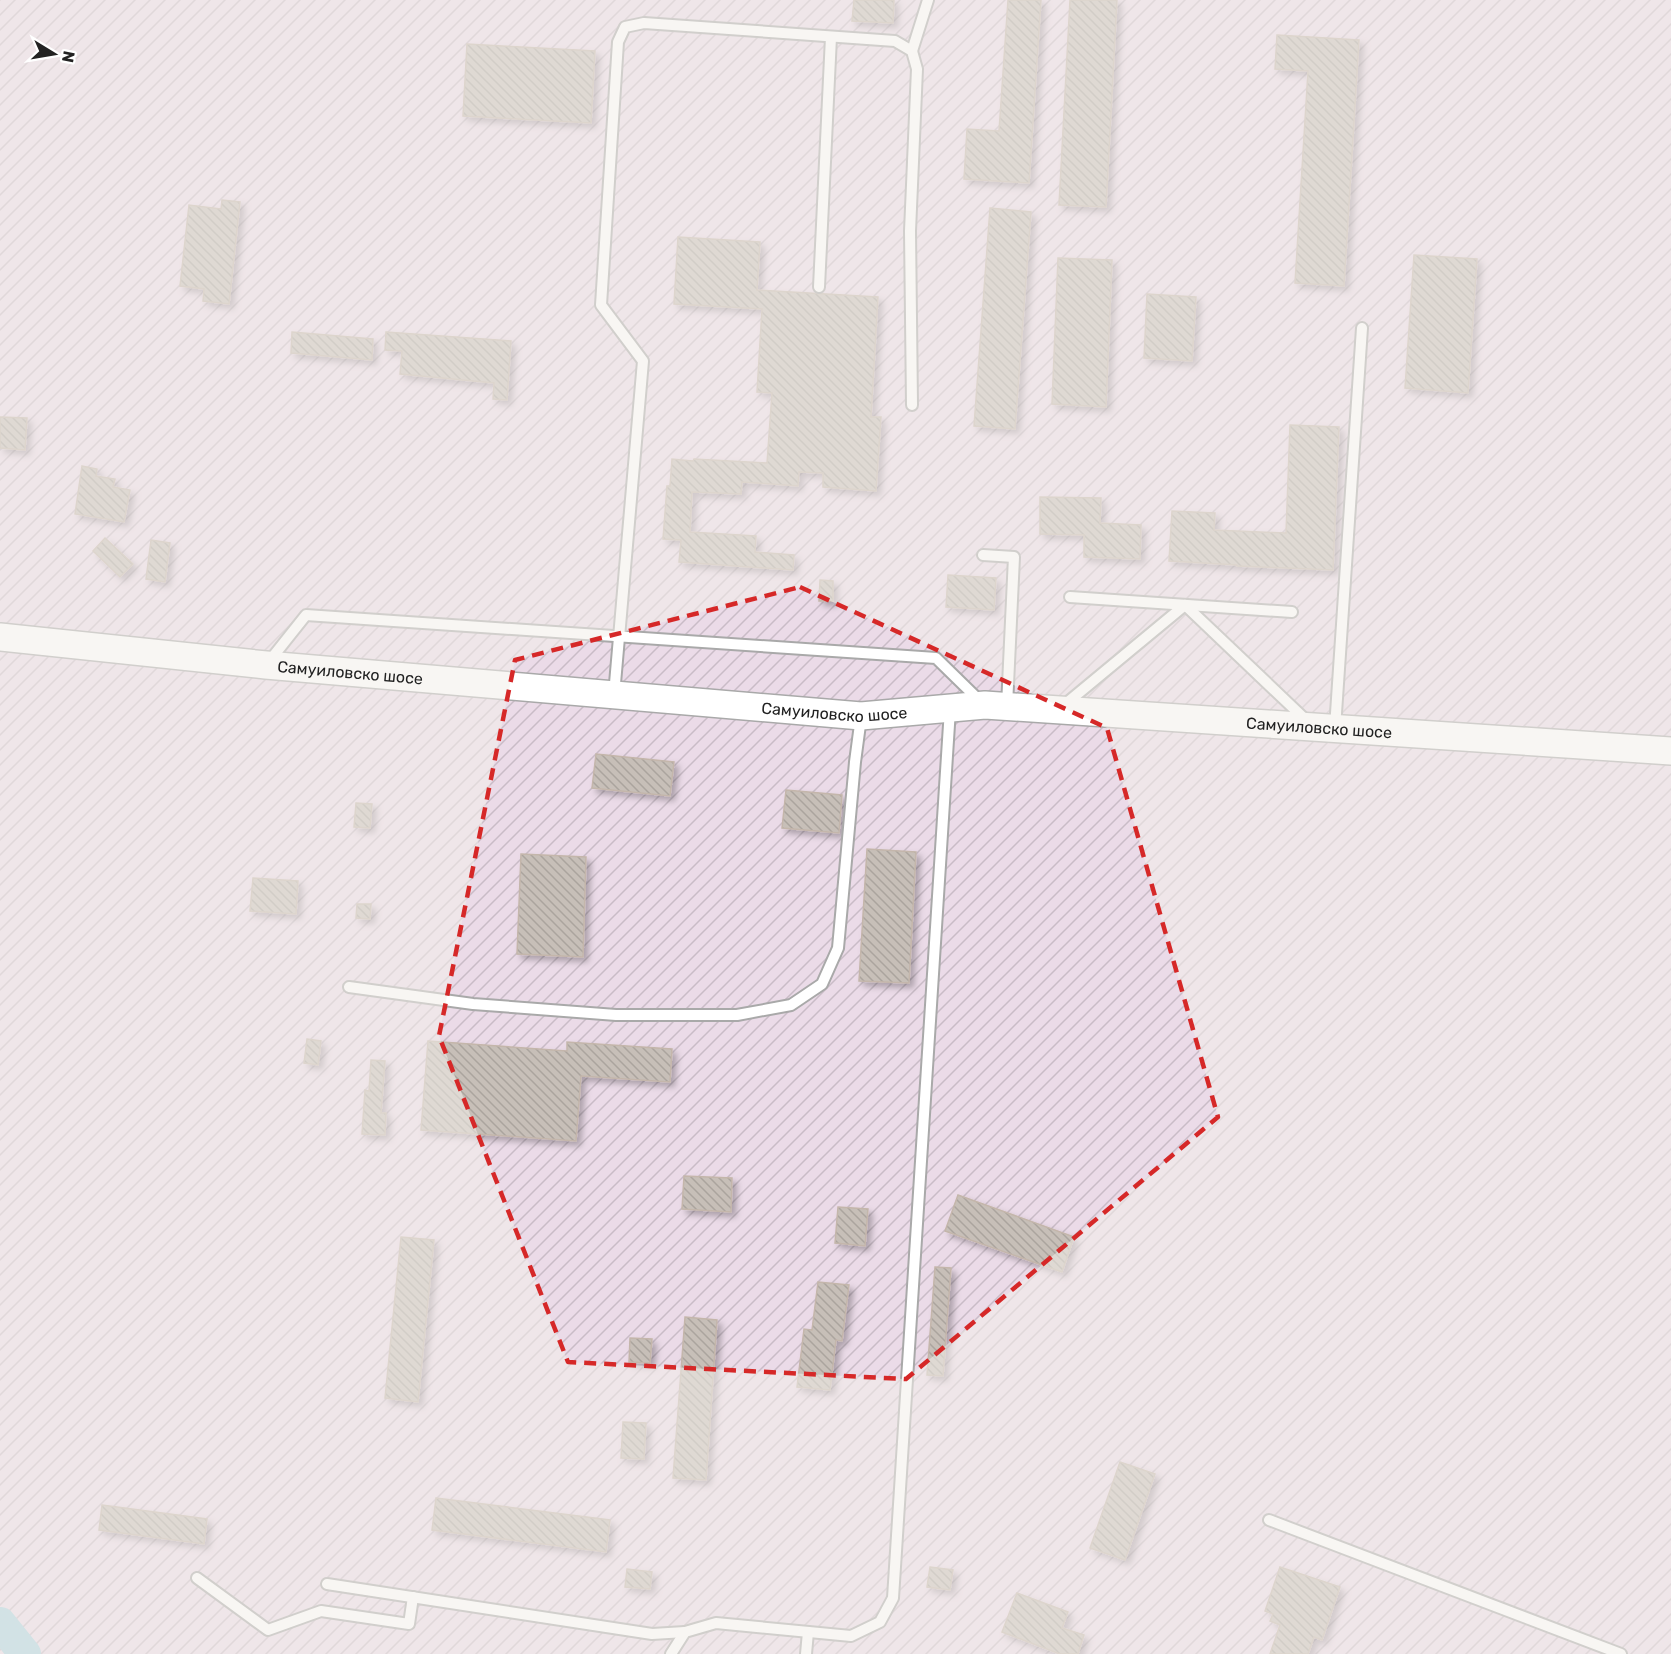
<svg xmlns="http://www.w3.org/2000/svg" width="1671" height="1654" font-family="Rubik,sans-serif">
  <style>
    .industrial { fill: url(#industrial-furrows) }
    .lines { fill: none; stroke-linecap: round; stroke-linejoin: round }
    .river { stroke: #aad3df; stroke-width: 32 }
    .building { fill: url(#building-back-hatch); stroke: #c4b6ab; stroke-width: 1.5; filter: url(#shadow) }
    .service-casing { stroke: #a9a9a9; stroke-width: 14 }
    .tertiary-casing { stroke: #a9a9a9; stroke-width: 30 }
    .service { stroke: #fff; stroke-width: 10 }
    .tertiary { stroke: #fff; stroke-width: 27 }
    .marked { fill: none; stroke: #d62828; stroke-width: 4.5; stroke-dasharray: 12 8; stroke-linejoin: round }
    .labels { text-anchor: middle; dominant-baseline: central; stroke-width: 6; stroke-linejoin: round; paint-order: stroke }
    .street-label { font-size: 16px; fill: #222; stroke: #fff }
  </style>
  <defs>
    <pattern id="industrial-furrows" width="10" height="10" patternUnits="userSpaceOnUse" patternTransform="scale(1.5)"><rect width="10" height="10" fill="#ebdbe8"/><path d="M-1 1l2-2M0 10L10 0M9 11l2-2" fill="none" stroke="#c9bcc7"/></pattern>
    <pattern id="building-back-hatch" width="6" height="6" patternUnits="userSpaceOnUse" patternTransform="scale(1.5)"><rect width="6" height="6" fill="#c7bfb8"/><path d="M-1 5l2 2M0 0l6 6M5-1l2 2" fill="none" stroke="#aba49e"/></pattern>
    <filter id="shadow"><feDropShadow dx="4.5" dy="4.5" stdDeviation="3" flood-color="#0004"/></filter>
  </defs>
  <rect width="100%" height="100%" fill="#f2efe9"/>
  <rect class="industrial" x="0" y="0" width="1671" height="1654"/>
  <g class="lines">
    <polyline class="river" points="0,1623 25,1654"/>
  </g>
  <g class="building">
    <polygon points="854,0 894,0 893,23 852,21"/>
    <polygon points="1008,0 1041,0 1029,183 964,179 967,129 999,131"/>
    <polygon points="1070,0 1117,0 1106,207 1059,205"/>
    <polygon points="1277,35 1359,40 1344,286 1295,283 1308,71 1275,69"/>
    <polygon points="467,44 595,51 591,123 463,116"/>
    <polygon points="222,200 240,202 229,304 203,301 204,289 180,286 189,205 221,209"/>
    <polygon points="990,208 1031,212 1015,429 974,426"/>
    <polygon points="678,237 760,242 757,290 878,297 871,417 881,417 876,491 823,487 823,473 799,472 798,486 742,482 741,494 692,492 690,532 756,536 755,552 794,555 793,570 679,562 681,540 663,539 667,486 670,486 672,459 693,461 694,459 767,463 772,393 757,392 762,309 674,304"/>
    <polygon points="1414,255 1477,259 1468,393 1405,388"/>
    <polygon points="1058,258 1112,260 1106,407 1052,404"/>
    <polygon points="1147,294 1196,297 1192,361 1144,358"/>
    <polygon points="292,332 373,339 372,360 291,353"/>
    <polygon points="386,332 511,341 507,400 493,399 494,383 400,374 402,351 385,350"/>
    <polygon points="0,417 27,418 25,450 0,448"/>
    <polygon points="1290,425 1339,427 1333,570 1237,566 1237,565 1169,561 1172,511 1215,513 1214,530 1286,533"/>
    <polygon points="82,466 97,469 96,476 115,479 113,487 130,490 124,522 75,514"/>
    <polygon points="1040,497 1101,498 1100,523 1141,525 1140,559 1084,557 1084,535 1040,534"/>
    <polygon points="105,538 133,564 120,577 93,551"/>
    <polygon points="151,540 170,543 165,582 146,579"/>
    <polygon points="948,575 996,578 994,610 946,607"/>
    <polygon points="820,580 833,581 833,601 819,601"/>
    <polygon points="596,754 674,762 670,796 592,788"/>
    <polygon points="786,790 842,795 839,833 782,828"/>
    <polygon points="356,803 372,804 370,828 354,827"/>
    <polygon points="867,849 916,852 909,983 859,981"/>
    <polygon points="521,854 586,857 583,957 517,954"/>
    <polygon points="253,878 298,881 296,914 250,911"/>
    <polygon points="357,904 371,904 370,919 356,918"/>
    <polygon points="307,1039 321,1041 318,1065 304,1063"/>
    <polygon points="428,1041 567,1051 567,1042 672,1049 670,1082 581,1076 576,1141 421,1130"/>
    <polygon points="371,1060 385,1061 381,1113 386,1113 385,1135 362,1134 365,1090 369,1091"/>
    <polygon points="684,1176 732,1178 731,1212 682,1209"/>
    <polygon points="958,1195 1074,1237 1062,1272 945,1231"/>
    <polygon points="838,1207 868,1209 865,1246 835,1243"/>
    <polygon points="401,1237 434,1240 418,1402 385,1398"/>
    <polygon points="935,1267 951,1268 943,1376 927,1375"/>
    <polygon points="818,1282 849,1285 842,1341 836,1340 830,1390 797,1387 804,1329 812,1330"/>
    <polygon points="685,1317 717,1320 706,1480 673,1478"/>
    <polygon points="630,1338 652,1339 650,1363 629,1362"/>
    <polygon points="623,1422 646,1423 644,1459 621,1458"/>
    <polygon points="1120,1462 1155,1474 1125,1560 1090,1548"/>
    <polygon points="436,1498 610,1520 606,1552 432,1530"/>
    <polygon points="102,1505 207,1519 204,1544 99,1530"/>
    <polygon points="930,1567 953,1570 950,1590 927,1587"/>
    <polygon points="1280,1567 1340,1587 1322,1640 1314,1637 1308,1654 1270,1654 1280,1625 1270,1621 1273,1614 1265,1611"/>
    <polygon points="627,1569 652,1572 650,1589 625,1587"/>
    <polygon points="1017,1593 1068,1612 1062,1628 1084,1635 1078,1654 1060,1654 1002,1632"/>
  </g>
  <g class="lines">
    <g class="service-casing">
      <g id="service">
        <polyline points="912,51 928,0"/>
        <polyline points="819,287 831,37"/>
        <polyline points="983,555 1014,557 1007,706"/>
        <polyline points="1070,597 1292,612"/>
        <polyline points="267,664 306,615 936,658 980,701"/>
        <polyline points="614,695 643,361 601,305 618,42 625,27 644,23 895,41 912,51 917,69 910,231 912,405"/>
        <polyline points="1063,706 1185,605 1308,722"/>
        <polyline points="1335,728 1362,328"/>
        <polyline points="349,987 473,1004 616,1015 737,1015 791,1005 822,984 838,948 855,762 861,717"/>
        <polyline points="1269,1520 1621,1654"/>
        <polyline points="197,1578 268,1630 321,1611 409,1624 413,1597"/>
        <polyline points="327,1584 652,1634 685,1632"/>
        <polyline points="671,1654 685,1632 716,1623 851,1636 880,1622 893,1598 950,709"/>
        <polyline points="806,1654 808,1632"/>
      </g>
    </g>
    <g class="tertiary-casing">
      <g id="tertiary">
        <path id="s1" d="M0,637L266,665L861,716L985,705L1671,751"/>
      </g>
    </g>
    <use href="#service" class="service"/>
    <use href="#tertiary" class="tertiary"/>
  </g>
  <path d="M0 0H1671V1654H0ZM800,587L1107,728L1218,1117L906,1379L568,1362L439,1036L515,660Z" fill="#f2efe9" fill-opacity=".55" fill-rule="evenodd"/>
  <path class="marked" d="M800,587L1107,728L1218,1117L906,1379L568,1362L439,1036L515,660Z"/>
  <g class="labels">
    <g class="street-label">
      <text stroke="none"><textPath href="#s1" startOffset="352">Самуиловско шосе</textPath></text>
      <text stroke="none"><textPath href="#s1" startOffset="838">Самуиловско шосе</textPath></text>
      <text stroke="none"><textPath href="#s1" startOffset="1324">Самуиловско шосе</textPath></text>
    </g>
  </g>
  <g transform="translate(54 54) rotate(101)" stroke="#ffffff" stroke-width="4.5" paint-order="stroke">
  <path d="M0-4.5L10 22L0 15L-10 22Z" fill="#222222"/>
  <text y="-9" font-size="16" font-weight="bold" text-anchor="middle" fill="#222222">N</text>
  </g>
</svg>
